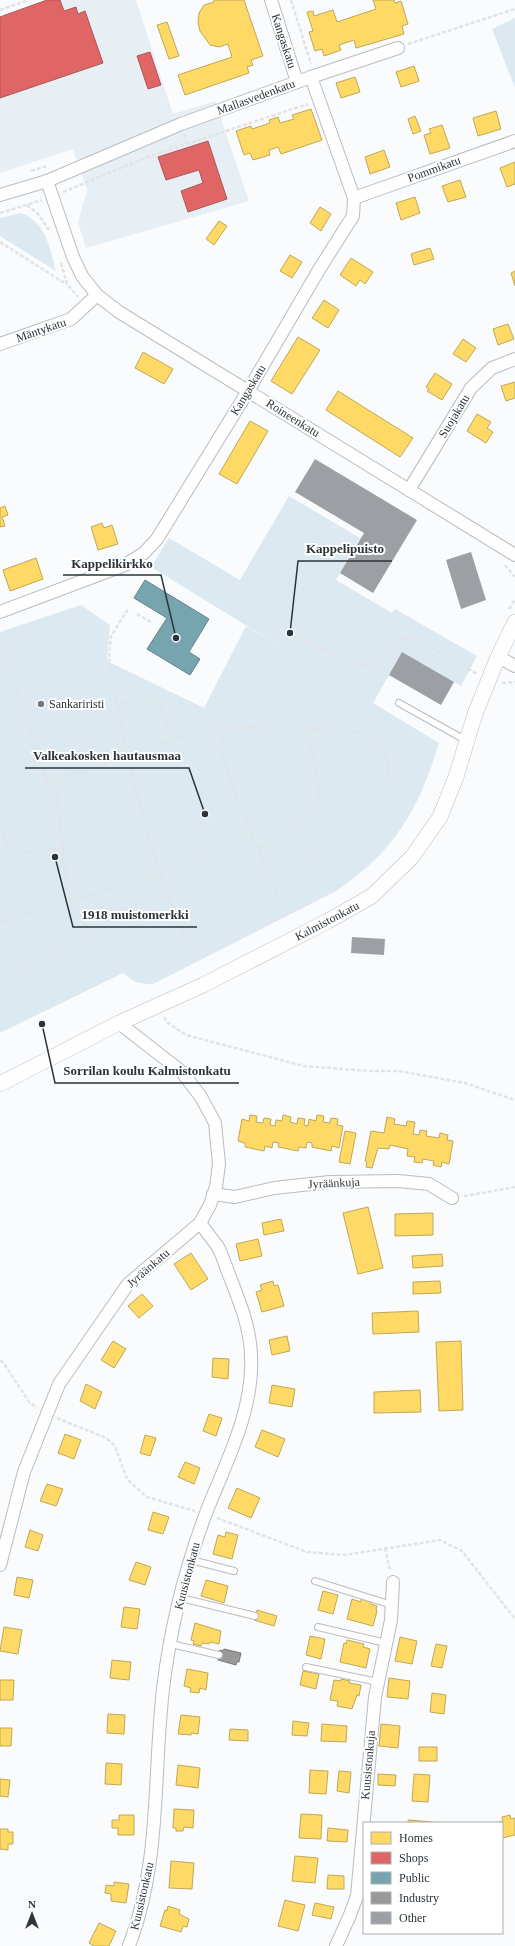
<svg xmlns="http://www.w3.org/2000/svg" width="515" height="1946" font-family="Georgia,serif">
  <style>
    .built { fill: #e7eff4 }
    .green { fill: #dce9f0 }
    .homes { fill: #ffd966; stroke: #bfa858 }
    .shops { fill: #e06666; stroke: #aa5758 }
    .public { fill: #76a5af; stroke: #60838c }
    .industry { fill: #999; stroke: #787b7c }
    .building { fill: #9c9fa3 }
    .lines { fill: none; stroke-linecap: round; stroke-linejoin: round }
    .service-casing { stroke: #b8bdc0; stroke-width: 8 }
    .minor-casing { stroke: #b8bdc0; stroke-width: 14 }
    .tertiary-casing { stroke: #b8bdc0; stroke-width: 16 }
    .path { stroke: #e2e3e4; stroke-width: 2.5; stroke-dasharray: 4 2; stroke-linecap: butt }
    .service { stroke: #fefeff; stroke-width: 6 }
    .minor { stroke: #fefeff; stroke-width: 12 }
    .tertiary { stroke: #fefeff; stroke-width: 15 }
    .poi-dot { fill: #737a7e; stroke: #fff; stroke-width: 1.5 }
    .labels { text-anchor: middle; dominant-baseline: central; stroke-width: 4; stroke-linejoin: round; paint-order: stroke }
    .street-label { font-size: 12px; fill: #2b3439; stroke: #fff }
    .poi-label { font-size: 12px; fill: #2b3439; stroke: #fff; text-anchor: start }
    .leader { fill: none; stroke: #2b3439; stroke-width: 1.5 }
    .callout-dot { fill: #2b3439; stroke: #fff; stroke-width: 1.5 }
    .callout-label { font-size: 13px; text-anchor: middle; font-weight: bold; fill: #2b3439; stroke: #fff; stroke-width: 4; stroke-linejoin: round; paint-order: stroke }
  </style>
  <rect width="100%" height="100%" fill="#f9fbfd"/>
  <polygon class="built" points="46,0 136,0 173,114 215,101 249,201 86,248 78,222 87,190 73,149 0,173 0,16"/>
  <g class="green">
    <polygon points="515,18 515,88 492,29"/>
    <path d="M21,213C46,222 50,249 56,271L0,236V218Z"/>
    <path d="M289,496L360,538L336,580L392,613L395,609L477,656L461,686L402,652L373,703L439,743C418,811 395,851 336,891L153,984C139,984 133,982 123,973L0,1033V632L81,605L110,625L107,661L204,708L246,626L288,651L151,567L169,538L240,580Z"/>
  </g>
  <g class="homes">
    <polygon points="214,0 244,0 263,56 251,60 253,65 247,67 249,73 185,95 178,75 232,57 228,44 219,47 210,45 200,31 198,23 199,13 204,5 214,2"/>
    <polygon points="373,0 394,0 395,3 401,1 408,24 402,26 404,34 356,48 354,40 339,45 341,50 324,56 322,49 315,51 309,32 313,31 307,12 313,11 314,16 333,10 337,22 376,9"/>
    <polygon points="167,22 179,56 169,59 157,25"/>
    <polygon points="414,66 419,81 401,87 396,72"/>
    <polygon points="355,77 360,92 341,98 336,83"/>
    <polygon points="311,109 322,140 281,154 278,147 269,150 270,155 253,160 250,153 244,155 236,131 251,126 252,129 270,123 269,120 278,117 280,123 294,119 292,115"/>
    <polygon points="496,111 501,129 478,136 473,118"/>
    <polygon points="415,116 421,131 413,134 408,119"/>
    <polygon points="442,125 450,148 430,154 424,135 431,133 429,129"/>
    <polygon points="384,150 390,167 370,174 365,157"/>
    <polygon points="515,162 515,184 507,187 500,168"/>
    <polygon points="460,180 466,197 448,202 442,186"/>
    <polygon points="415,197 420,213 401,220 396,203"/>
    <polygon points="320,207 331,214 321,231 310,223"/>
    <polygon points="219,221 227,226 214,245 206,239"/>
    <polygon points="430,248 434,259 414,265 411,254"/>
    <polygon points="290,255 302,262 292,278 280,271"/>
    <polygon points="351,258 373,272 365,284 360,280 356,286 340,275"/>
    <polygon points="515,271 515,286 511,273"/>
    <polygon points="324,300 339,310 328,328 312,318"/>
    <polygon points="508,324 514,339 498,345 493,329"/>
    <polygon points="298,337 320,350 292,394 271,381"/>
    <polygon points="463,339 476,348 466,362 453,354"/>
    <polygon points="143,352 173,369 164,384 135,368"/>
    <polygon points="435,373 452,384 442,400 427,391 429,389 426,387"/>
    <polygon points="515,382 515,398 506,401 501,386"/>
    <polygon points="338,391 413,438 400,457 326,410"/>
    <polygon points="477,414 491,422 487,428 493,432 486,443 467,431"/>
    <polygon points="250,421 268,431 237,484 219,474"/>
    <polygon points="5,506 8,515 2,517 5,526 0,527 0,508"/>
    <polygon points="102,523 104,528 112,525 118,544 98,550 91,527"/>
    <polygon points="36,558 43,579 10,591 3,570"/>
    <polygon points="250,1115 257,1116 256,1122 263,1123 264,1118 271,1119 270,1125 275,1126 276,1120 282,1121 283,1115 291,1117 290,1122 297,1124 298,1118 305,1119 304,1125 308,1126 309,1119 316,1121 317,1115 324,1116 323,1122 330,1123 331,1118 338,1119 337,1125 343,1126 339,1148 332,1146 331,1151 312,1147 312,1143 307,1142 306,1148 299,1147 298,1151 278,1147 279,1143 273,1142 272,1148 265,1146 264,1151 245,1147 245,1143 238,1141 242,1119 249,1121"/>
    <polygon points="387,1117 395,1119 394,1124 406,1126 407,1121 415,1122 413,1134 419,1135 420,1130 427,1131 426,1136 439,1138 440,1133 448,1135 447,1140 453,1141 449,1164 442,1162 441,1167 433,1165 434,1161 423,1159 422,1163 414,1162 415,1157 407,1156 408,1149 390,1145 389,1149 378,1148 372,1168 366,1167 367,1162 365,1161 371,1131 384,1133"/>
    <polygon points="345,1131 356,1133 350,1164 339,1162"/>
    <polygon points="368,1207 383,1268 358,1274 343,1213"/>
    <polygon points="433,1213 433,1235 395,1236 395,1214"/>
    <polygon points="281,1219 284,1231 264,1235 262,1223"/>
    <polygon points="258,1239 262,1256 240,1261 236,1244"/>
    <polygon points="191,1253 208,1279 191,1290 174,1264"/>
    <polygon points="442,1254 443,1266 413,1268 412,1256"/>
    <polygon points="273,1281 274,1286 278,1285 284,1306 262,1312 256,1292 262,1290 260,1285"/>
    <polygon points="440,1281 441,1293 413,1294 413,1282"/>
    <polygon points="142,1294 153,1306 139,1318 128,1306"/>
    <polygon points="418,1311 419,1332 373,1334 372,1313"/>
    <polygon points="287,1336 290,1351 272,1355 269,1340"/>
    <polygon points="113,1341 126,1349 114,1368 101,1360"/>
    <polygon points="461,1341 463,1410 439,1411 436,1342"/>
    <polygon points="213,1358 229,1359 228,1379 212,1377"/>
    <polygon points="86,1384 102,1392 95,1409 80,1401"/>
    <polygon points="272,1385 295,1389 292,1407 269,1403"/>
    <polygon points="420,1390 421,1412 374,1413 374,1392"/>
    <polygon points="209,1414 222,1418 216,1436 203,1431"/>
    <polygon points="262,1430 285,1439 278,1457 255,1447"/>
    <polygon points="65,1434 81,1440 74,1459 58,1453"/>
    <polygon points="145,1435 156,1438 150,1456 140,1453"/>
    <polygon points="185,1462 200,1468 194,1484 178,1477"/>
    <polygon points="47,1484 63,1489 56,1506 40,1501"/>
    <polygon points="237,1488 260,1498 251,1518 228,1508"/>
    <polygon points="153,1512 169,1517 163,1534 148,1530"/>
    <polygon points="30,1530 43,1535 38,1551 25,1547"/>
    <polygon points="226,1532 238,1535 232,1559 213,1554 218,1535 225,1537"/>
    <polygon points="136,1562 151,1567 145,1585 129,1580"/>
    <polygon points="17,1577 33,1580 29,1598 14,1595"/>
    <polygon points="206,1580 228,1586 224,1603 201,1596"/>
    <polygon points="323,1591 338,1595 333,1614 318,1610"/>
    <polygon points="352,1599 361,1602 361,1599 371,1602 371,1604 377,1606 376,1610 377,1611 373,1626 347,1619"/>
    <polygon points="124,1607 140,1609 137,1629 121,1627"/>
    <polygon points="257,1610 277,1616 274,1626 254,1620"/>
    <polygon points="195,1623 221,1631 219,1644 210,1642 209,1644 202,1643 201,1646 193,1644 194,1641 191,1640"/>
    <polygon points="4,1627 22,1630 18,1654 0,1651"/>
    <polygon points="310,1636 325,1639 321,1659 306,1655"/>
    <polygon points="400,1637 417,1641 412,1664 395,1661"/>
    <polygon points="347,1640 364,1644 363,1647 370,1649 366,1668 340,1662 344,1643 346,1644"/>
    <polygon points="436,1644 447,1646 442,1668 431,1666"/>
    <polygon points="112,1660 131,1662 129,1680 110,1678"/>
    <polygon points="187,1669 208,1673 206,1690 200,1688 199,1693 190,1692 191,1688 184,1686"/>
    <polygon points="303,1671 319,1674 316,1689 300,1685"/>
    <polygon points="389,1678 410,1681 408,1699 387,1697"/>
    <polygon points="341,1679 350,1681 349,1683 361,1685 359,1696 357,1695 352,1709 337,1706 338,1701 330,1700 334,1680 341,1681"/>
    <polygon points="0,1680 14,1680 13,1700 0,1700"/>
    <polygon points="432,1693 446,1695 444,1714 430,1712"/>
    <polygon points="108,1714 125,1715 124,1734 107,1733"/>
    <polygon points="181,1715 200,1717 198,1734 191,1733 191,1735 178,1734"/>
    <polygon points="293,1721 309,1723 307,1736 292,1735"/>
    <polygon points="322,1724 347,1726 346,1742 321,1741"/>
    <polygon points="381,1724 400,1726 398,1748 379,1746"/>
    <polygon points="0,1728 12,1728 11,1746 0,1746"/>
    <polygon points="230,1729 248,1730 248,1741 229,1740"/>
    <rect x="419" y="1747" width="18" height="14"/>
    <polygon points="106,1763 122,1764 121,1785 105,1784"/>
    <polygon points="178,1765 200,1768 198,1788 176,1785"/>
    <polygon points="310,1770 328,1771 326,1794 309,1793"/>
    <polygon points="339,1771 351,1772 349,1793 337,1791"/>
    <polygon points="378,1774 396,1775 395,1786 378,1785"/>
    <polygon points="414,1774 430,1775 428,1802 412,1801"/>
    <polygon points="0,1779 10,1780 8,1797 0,1796"/>
    <polygon points="174,1809 194,1810 193,1828 184,1827 183,1831 176,1831 176,1828 173,1828"/>
    <polygon points="301,1814 322,1815 321,1839 299,1838"/>
    <polygon points="119,1815 134,1815 134,1835 118,1835 118,1828 112,1828 112,1820 119,1820"/>
    <polygon points="510,1815 511,1819 515,1818 515,1835 502,1838 502,1823 495,1823 503,1821 502,1817"/>
    <polygon points="408,1820 433,1822 433,1823 408,1823"/>
    <polygon points="328,1828 348,1830 347,1842 327,1841"/>
    <polygon points="0,1829 8,1829 8,1832 13,1832 13,1844 8,1844 8,1850 0,1849"/>
    <polygon points="295,1856 318,1858 315,1883 292,1881"/>
    <polygon points="171,1861 194,1863 192,1889 169,1888"/>
    <polygon points="328,1875 344,1876 344,1889 327,1889"/>
    <polygon points="114,1882 129,1884 126,1903 111,1901 111,1894 105,1893 106,1885 114,1886"/>
    <polygon points="285,1900 305,1905 298,1931 278,1926"/>
    <polygon points="315,1903 334,1907 331,1919 312,1915"/>
    <polygon points="168,1906 180,1910 179,1914 189,1919 187,1927 183,1926 181,1932 160,1926 165,1910 167,1911"/>
    <polygon points="99,1923 116,1931 109,1946 94,1946 89,1943"/>
  </g>
  <g class="shops">
    <polygon points="47,0 60,0 64,11 76,7 78,14 85,11 103,63 0,98 0,17"/>
    <polygon points="150,52 161,85 148,89 137,56"/>
    <polygon points="208,141 227,199 188,212 181,191 203,183 199,170 166,180 158,157"/>
  </g>
  <polygon class="public" points="145,580 209,619 189,652 200,659 190,675 147,649 167,618 134,598"/>
  <polygon class="industry" points="224,1649 241,1653 239,1662 237,1662 236,1665 218,1660 220,1650 223,1651"/>
  <g class="building">
    <polygon points="315,459 417,520 373,593 340,573 364,533 295,492"/>
    <polygon points="471,552 486,600 461,609 446,560"/>
    <polygon points="402,652 454,682 441,705 389,675"/>
    <polygon points="352,937 385,939 384,955 351,953"/>
  </g>
  <g class="lines">
    <g class="service-casing">
      <g id="service">
        <polyline points="399,703 467,741"/>
        <polyline points="191,1560 234,1571"/>
        <polyline points="315,1581 392,1605"/>
        <polyline points="181,1598 255,1616"/>
        <polyline points="318,1627 386,1643"/>
        <polyline points="171,1644 219,1655"/>
        <polyline points="306,1667 378,1682"/>
      </g>
    </g>
    <g class="minor-casing">
      <g id="minor">
        <polyline points="271,0 297,82"/>
        <polyline points="47,181 73,257 82,276 97,295 119,312 515,555"/>
        <polyline points="0,195 47,181 181,124 311,77 398,48"/>
        <polyline points="354,198 515,141"/>
        <polyline points="0,344 71,319 97,295"/>
        <polyline points="409,490 471,388 492,368 515,359"/>
        <polyline points="0,612 125,565 144,553 157,539 248,391 320,268 353,216 354,198 311,77"/>
        <polyline points="498,657 515,666"/>
        <polyline points="213,1194 235,1197 274,1188 330,1182 398,1181 429,1184 452,1198"/>
        <polyline points="0,1565 24,1472 59,1384 128,1284 200,1223 210,1205 216,1187 219,1164 215,1123 201,1097 182,1072 119,1023"/>
        <path d="M129,1946C161,1863 153,1776 163,1689C170,1630 185,1569 206,1513C226,1462 254,1411 251,1355C250,1325 238,1298 228,1272C225,1264 222,1254 218,1247C212,1239 206,1231 200,1223"/>
        <polyline points="336,1946 350,1915 357,1896 375,1697 391,1620 393,1582"/>
      </g>
    </g>
    <g class="tertiary-casing">
      <polyline id="tertiary" points="0,1084 119,1023 203,985 328,921 372,896 412,857 440,817 456,777 475,714 498,657 515,622"/>
    </g>
    <g class="path">
      <polyline points="291,0 311,64"/>
      <polyline points="0,10 29,0"/>
      <polyline points="408,44 515,9"/>
      <polyline points="184,134 187,144"/>
      <polyline points="31,171 47,166"/>
      <polyline points="63,192 150,156 308,104"/>
      <polyline points="27,205 38,214 49,230"/>
      <polyline points="0,213 42,200"/>
      <polyline points="0,242 66,284"/>
      <polyline points="61,263 67,284 78,297"/>
      <path d="M167,546L205,580L221,590L251,604L272,617L291,635L352,663C389,673 384,635 415,638L477,674"/>
      <polyline points="505,565 515,577"/>
      <polyline points="509,609 515,599"/>
      <polyline points="137,614 151,622"/>
      <polyline points="0,637 48,782"/>
      <polyline points="502,683 515,682"/>
      <polyline points="117,704 109,660 111,636 128,609"/>
      <polyline points="171,740 157,697 117,704 127,756 159,874 188,946"/>
      <polyline points="55,780 67,888 107,969"/>
      <polyline points="0,798 127,756 211,726 225,731"/>
      <polyline points="0,827 10,854 61,848"/>
      <polyline points="258,848 286,836 312,812 320,793 307,729 285,722 225,731 221,747 231,783 280,902 307,864 379,798 389,777 388,763 384,751 375,740 364,733 307,729"/>
      <polyline points="0,922 159,874 252,835"/>
      <polyline points="0,982 89,934"/>
      <polyline points="164,1017 168,1023 186,1035 304,1066 369,1071 399,1071 465,1083 515,1100"/>
      <polyline points="464,1196 515,1187"/>
      <polyline points="0,1361 3,1362 29,1402 37,1408"/>
      <polyline points="57,1418 106,1438 115,1446 127,1479 147,1497 195,1511"/>
      <polyline points="217,1518 307,1552 344,1555 440,1540 462,1551 515,1619"/>
      <polyline points="385,1548 390,1570"/>
    </g>
    <use href="#service" class="service"/>
    <use href="#minor" class="minor"/>
    <use href="#tertiary" class="tertiary"/>
  </g>
  <circle class="poi-dot" cx="41" cy="704" r="4"/>
  <g class="labels">
    <g class="street-label">
      <text transform="translate(284 41) rotate(72)">Kangaskatu</text>
      <text transform="translate(256 97) rotate(-20)">Mallasvedenkatu</text>
      <text transform="translate(434 169) rotate(-20)">Pommikatu</text>
      <text transform="translate(41 330) rotate(-19)">Mäntykatu</text>
      <text transform="translate(248 390) rotate(-59)">Kangaskatu</text>
      <text transform="translate(454 416) rotate(-59)">Suojakatu</text>
      <text transform="translate(293 418) rotate(32)">Roineenkatu</text>
      <text transform="translate(327 921) rotate(-28)">Kalmistonkatu</text>
      <text transform="translate(334 1183) rotate(-3)">Jyräänkuja</text>
      <text transform="translate(148 1268) rotate(-41)">Jyräänkatu</text>
      <text transform="translate(187 1576) rotate(-75)">Kuusistonkatu</text>
      <text transform="translate(368 1765) rotate(-85)">Kuusistonkuja</text>
      <text transform="translate(142 1896) rotate(-77)">Kuusistonkatu</text>
    </g>
    <g class="poi-label">
      <text x="49" y="704">Sankariristi</text>
    </g>
  </g>
  <path class="leader" d="M290 633L298 561H392M176 638L161 575H63M205 814L189 768H25M55 857L73 927H197M42 1024L55 1083H239"/>
  <g class="callout-dot">
    <circle cx="290" cy="633" r="4"/>
    <circle cx="176" cy="638" r="4"/>
    <circle cx="205" cy="814" r="4"/>
    <circle cx="55" cy="857" r="4"/>
    <circle cx="42" cy="1024" r="4"/>
  </g>
  <g class="callout-label">
    <text x="345" y="553">Kappelipuisto</text>
    <text x="112" y="568">Kappelikirkko</text>
    <text x="107" y="760">Valkeakosken hautausmaa</text>
    <text x="135" y="919">1918 muistomerkki</text>
    <text x="147" y="1075">Sorrilan koulu Kalmistonkatu</text>
  </g>
  <rect x="363" y="1822" width="140" height="112" fill="#ffffff" stroke="#aaaeb0"/>
  <rect x="371" y="1832" width="20" height="12" fill="#ffd966" stroke="#aaaeb0"/>
  <text x="399" y="1842" font-size="12" fill="#2b3439">Homes</text>
  <rect x="371" y="1852" width="20" height="12" fill="#e06666" stroke="#aaaeb0"/>
  <text x="399" y="1862" font-size="12" fill="#2b3439">Shops</text>
  <rect x="371" y="1872" width="20" height="12" fill="#76a5af" stroke="#aaaeb0"/>
  <text x="399" y="1882" font-size="12" fill="#2b3439">Public</text>
  <rect x="371" y="1892" width="20" height="12" fill="#999999" stroke="#aaaeb0"/>
  <text x="399" y="1902" font-size="12" fill="#2b3439">Industry</text>
  <rect x="371" y="1912" width="20" height="12" fill="#9c9fa3" stroke="#aaaeb0"/>
  <text x="399" y="1922" font-size="12" fill="#2b3439">Other</text>
  <g transform="translate(32 1914)" stroke="#ffffff" stroke-width="3" paint-order="stroke">
  <path d="M0-3L7 15L0 10L-7 15Z" fill="#2b3439"/>
  <text y="-6" font-size="11" font-weight="bold" text-anchor="middle" fill="#2b3439">N</text>
  </g>
</svg>
